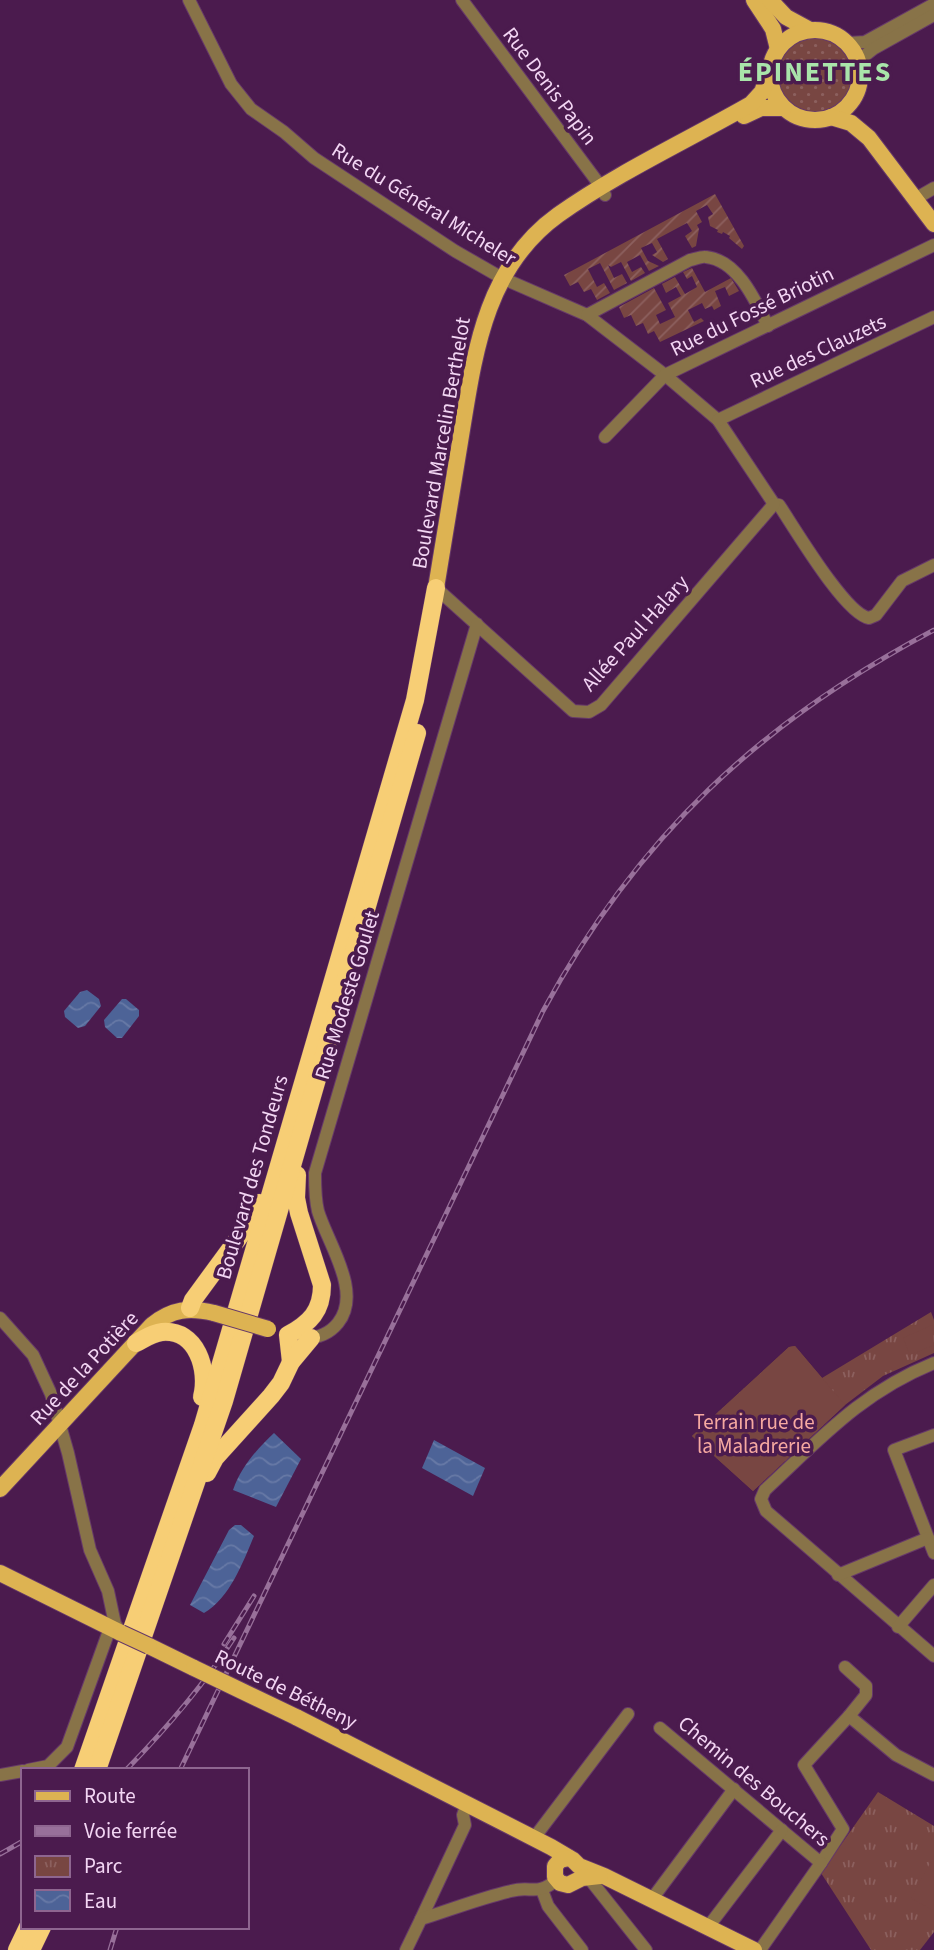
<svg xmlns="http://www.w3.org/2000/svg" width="934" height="1950" font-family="'Source Sans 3',sans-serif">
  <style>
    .grass { fill: url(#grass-dots) }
    .park { fill: url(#park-tufts) }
    .garden { fill: url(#garden-furrows) }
    .pitch { fill: #784642 }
    .water { fill: url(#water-waves) }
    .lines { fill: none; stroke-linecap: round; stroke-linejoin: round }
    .minor-casing { stroke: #663969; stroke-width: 14 }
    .major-casing { stroke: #663969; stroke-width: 18 }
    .highway-casing { stroke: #663969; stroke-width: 19 }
    .minor { stroke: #887348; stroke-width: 12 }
    .major { stroke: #ddb352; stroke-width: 16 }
    .highway { stroke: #f7ce75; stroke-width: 18 }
    .rail-casing { stroke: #98709a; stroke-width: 5 }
    .rail { stroke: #4b1b4e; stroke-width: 2.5; stroke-dasharray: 8; stroke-linecap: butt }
    .major-bridge-casing { stroke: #663969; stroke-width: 18; stroke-linecap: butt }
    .major-bridge { stroke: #ddb352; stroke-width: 16 }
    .labels { text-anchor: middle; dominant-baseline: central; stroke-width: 7; stroke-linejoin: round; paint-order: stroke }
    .street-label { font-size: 21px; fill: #f3d6f4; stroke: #4b1b4e }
    .park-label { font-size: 21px; fill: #f6a9a1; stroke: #4b1b4e }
    .district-label { font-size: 28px; font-weight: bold; letter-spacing: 2px; fill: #a9e4aa; stroke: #4b1b4e }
  </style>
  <defs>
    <pattern id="grass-dots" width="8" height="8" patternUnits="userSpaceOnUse" patternTransform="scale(1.75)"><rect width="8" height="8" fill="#784642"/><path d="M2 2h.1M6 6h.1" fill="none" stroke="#8c605e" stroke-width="1.8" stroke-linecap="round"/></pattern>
    <pattern id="park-tufts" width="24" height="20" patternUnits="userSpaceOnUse" patternTransform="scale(1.75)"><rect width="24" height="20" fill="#784642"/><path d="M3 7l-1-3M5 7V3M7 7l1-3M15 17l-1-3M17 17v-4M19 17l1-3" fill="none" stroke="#8c605e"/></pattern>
    <pattern id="garden-furrows" width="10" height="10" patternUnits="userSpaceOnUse" patternTransform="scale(1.75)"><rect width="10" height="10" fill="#784642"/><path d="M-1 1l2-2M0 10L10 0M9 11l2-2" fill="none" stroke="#8c605e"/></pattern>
    <pattern id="water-waves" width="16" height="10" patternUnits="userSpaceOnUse" patternTransform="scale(1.75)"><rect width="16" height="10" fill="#4d6397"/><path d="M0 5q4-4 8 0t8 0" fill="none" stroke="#6779a6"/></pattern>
  </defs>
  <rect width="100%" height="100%" fill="#4b1b4e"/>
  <circle class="grass" cx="815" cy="74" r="38"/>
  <g class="park">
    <polygon points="931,1312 934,1320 934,1353 883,1376 845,1405 753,1491 692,1436 789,1347 795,1346 822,1378"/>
    <polygon points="878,1792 934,1826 934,1932 920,1950 871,1950 821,1873"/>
  </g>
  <g class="garden">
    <polygon points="715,194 744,246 742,249 729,238 730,236 723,232 722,234 717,232 718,230 710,226 708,217 713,214 707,205 696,211 702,222 697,225 699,229 696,246 692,248 685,236 692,231 687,223 657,239 668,259 663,262 652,255 657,252 652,243 641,248 648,261 659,266 649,271 640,255 627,262 632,272 641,267 645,273 631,281 621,262 611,267 608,265 614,278 622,274 627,283 614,290 600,263 588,269 597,287 604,283 610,293 597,300 591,289 584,292 578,282 570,286 564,275"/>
    <polygon points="692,268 705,292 731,278 739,291 729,296 725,287 715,291 721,306 714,310 712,306 705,309 702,303 688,310 694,322 701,318 704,321 660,342 654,331 648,334 643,323 636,326 631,315 624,318 619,307 654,288 666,310 656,315 660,324 675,317 668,303 681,296 676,287 666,293 662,284 675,277 685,294 697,287 692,276 687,279 683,272"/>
  </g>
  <g class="pitch">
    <polygon points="932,1325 934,1345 910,1355 903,1338"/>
    <polygon points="795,1346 845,1405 753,1491 692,1436 789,1347"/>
    <polygon points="934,1856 934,1911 911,1898"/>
  </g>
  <g class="water">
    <polygon points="87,990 99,999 101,1006 85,1026 78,1028 65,1017 64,1011 80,992"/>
    <polygon points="122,999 126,999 139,1010 139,1016 122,1038 117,1038 105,1027 104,1020"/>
    <path d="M274,1433L301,1459L276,1507L233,1490C241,1467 257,1449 274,1433Z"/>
    <polygon points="434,1440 485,1468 473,1496 422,1468"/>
    <path d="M235,1525H241L254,1536C243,1562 230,1598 204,1613L190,1605L229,1530Z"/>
  </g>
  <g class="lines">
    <g class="minor-casing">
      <g id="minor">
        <path d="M189,0L231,84L251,109L284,132L314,158L455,251L502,278L587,315L665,375L718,420L774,504L779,505C794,527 845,614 869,618L876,615L902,581L934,565"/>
        <polyline points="462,0 602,188 605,195"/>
        <polyline points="848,43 865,42 934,4"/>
        <polyline points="858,61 873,49 934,15"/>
        <polyline points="915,199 934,188"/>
        <path d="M587,315L690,260C695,259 702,256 706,257C738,260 756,302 768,326"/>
        <polyline points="718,420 934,317"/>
        <polyline points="605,437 665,375 934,245"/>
        <polyline points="436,588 573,711 589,712 601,705 774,504"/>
        <polyline points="0,1318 33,1355 51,1394 68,1453 90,1550 108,1591 115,1624 121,1633"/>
        <path d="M305,1338C318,1338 330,1333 338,1323C363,1292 327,1242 318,1211C315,1199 315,1185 315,1173L477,624"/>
        <path d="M934,1363C862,1392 821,1438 765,1490L761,1499L766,1511L934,1656"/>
        <polyline points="934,1435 894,1450 934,1553"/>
        <polyline points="838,1575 928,1538"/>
        <polyline points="898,1627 934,1585"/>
        <polyline points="845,1667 866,1686 866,1695 849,1716"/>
        <polyline points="660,1728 821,1863 843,1829 804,1765 849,1716 896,1755 934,1775"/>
        <polyline points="28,1770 48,1766 67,1747 110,1628"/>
        <polyline points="0,1775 23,1771"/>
        <polyline points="534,1838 628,1714"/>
        <polyline points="588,1877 646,1950"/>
        <polyline points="542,1890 548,1906 582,1950"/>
        <polyline points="652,1899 734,1789"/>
        <polyline points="421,1919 465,1825 463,1815 467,1804"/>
        <polyline points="708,1927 782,1830"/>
        <path d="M406,1950L421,1919C450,1910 480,1898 511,1891C532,1885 535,1897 557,1880"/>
        <polyline points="760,1950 821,1863"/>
      </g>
    </g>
    <g class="major-casing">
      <g id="major">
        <polyline points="754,0 773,29 778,49"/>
        <polyline points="770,0 786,17 810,30"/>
        <circle cx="815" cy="75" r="45"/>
        <polyline points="744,116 761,108 784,108"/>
        <polyline points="831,117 851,123 869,138 934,224"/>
        <path d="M436,588C444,539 452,491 460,442C474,358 483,269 558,215C617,173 688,140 751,104L762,92L770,70"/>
        <path d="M0,1489L152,1325C172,1309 189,1307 214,1313"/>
        <polyline points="0,1573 121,1633"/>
        <polyline points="149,1646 194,1668"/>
        <polyline points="296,1717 551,1847 573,1860 579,1866 604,1876 754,1950"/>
        <polyline points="569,1858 560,1860 555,1866 555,1877 560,1883 568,1885 582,1878 600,1876"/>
      </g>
    </g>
    <g class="highway-casing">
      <g id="highway">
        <polyline points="190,1308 193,1300 248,1225 259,1203"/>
        <path d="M136,1343C144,1339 152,1333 162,1332C197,1329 209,1370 202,1397"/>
        <path d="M291,1362L288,1335C310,1323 322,1311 322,1285L299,1213L296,1198L297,1175"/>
        <polyline points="207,1473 215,1458 271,1396 281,1383 291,1362 311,1338"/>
        <polyline points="83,1770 203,1425 415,700 436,588"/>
        <polyline points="97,1770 224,1401 417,733"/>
        <polyline points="17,1950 28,1927"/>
        <polyline points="31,1950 42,1927"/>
      </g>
    </g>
    <use href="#minor" class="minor"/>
    <use href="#major" class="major"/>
    <use href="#highway" class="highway"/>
    <g class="rail-casing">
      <g id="rail">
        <polyline points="224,1644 254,1596"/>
        <path d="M126,1770C166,1729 203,1686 234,1638"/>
        <path d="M180,1770L543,1011C637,837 760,722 934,630"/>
        <polyline points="0,1854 23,1841"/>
        <polyline points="110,1950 117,1927"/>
      </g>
    </g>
    <use href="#rail" class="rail"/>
    <g class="major-bridge-casing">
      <g id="major-bridge">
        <polyline points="214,1313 268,1329"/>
        <polyline points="121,1633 149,1646"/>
        <polyline points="194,1668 296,1717"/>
      </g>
    </g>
    <use href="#major-bridge" class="major-bridge"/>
  </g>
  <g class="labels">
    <g class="street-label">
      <text transform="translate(550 86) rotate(53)">Rue Denis Papin</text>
      <text transform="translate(424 204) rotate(32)">Rue du Général Micheler</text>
      <text transform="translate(752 311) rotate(-26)">Rue du Fossé Briotin</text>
      <text transform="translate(818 351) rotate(-25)">Rue des Clauzets</text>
      <text transform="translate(441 443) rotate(-80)">Boulevard Marcelin Berthelot</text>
      <text transform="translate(635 633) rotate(-48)">Allée Paul Halary</text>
      <text transform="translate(347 995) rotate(-73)">Rue Modeste Goulet</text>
      <text transform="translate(252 1177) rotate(-74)">Boulevard des Tondeurs</text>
      <text transform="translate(84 1368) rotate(-47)">Rue de la Potière</text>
      <text transform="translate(286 1689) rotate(26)">Route de Bétheny</text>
      <text transform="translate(754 1781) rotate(40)">Chemin des Bouchers</text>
    </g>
    <g class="park-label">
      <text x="754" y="1422">Terrain rue de<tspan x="754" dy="24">la Maladrerie</tspan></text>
    </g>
    <g class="district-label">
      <text x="815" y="72">ÉPINETTES</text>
    </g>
  </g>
  <rect x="21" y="1768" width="228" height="161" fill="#4b1b4e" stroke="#8e6690" stroke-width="2"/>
  <rect x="35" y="1791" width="35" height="10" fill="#ddb352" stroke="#8e6690" stroke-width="2"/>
  <text x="84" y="1803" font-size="21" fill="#f3d6f4">Route</text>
  <rect x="35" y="1826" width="35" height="10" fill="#98709a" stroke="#8e6690" stroke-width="2"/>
  <text x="84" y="1838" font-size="21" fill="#f3d6f4">Voie ferrée</text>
  <rect x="35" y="1856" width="35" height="21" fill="url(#park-tufts)" stroke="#8e6690" stroke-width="2"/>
  <text x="84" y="1873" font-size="21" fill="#f3d6f4">Parc</text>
  <rect x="35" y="1890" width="35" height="21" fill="url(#water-waves)" stroke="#8e6690" stroke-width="2"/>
  <text x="84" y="1908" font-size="21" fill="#f3d6f4">Eau</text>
</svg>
